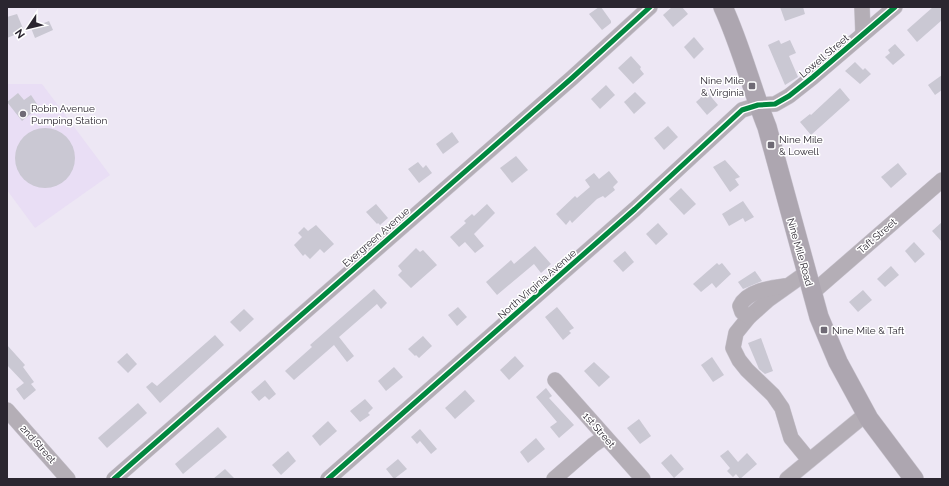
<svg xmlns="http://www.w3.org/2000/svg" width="949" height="486" font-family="Raleway,sans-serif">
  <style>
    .built { fill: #e9def5 }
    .building { fill: #cac8d3 }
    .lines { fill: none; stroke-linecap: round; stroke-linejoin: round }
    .minor-casing { stroke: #cac5d0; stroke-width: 16 }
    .major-casing { stroke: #cac5d0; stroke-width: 20 }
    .minor { stroke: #b4aeb6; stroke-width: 15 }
    .major { stroke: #ada6b0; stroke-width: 19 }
    .cycleway-casing { stroke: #fff; stroke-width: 8 }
    .cycleway { stroke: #00873e; stroke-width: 5 }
    .poi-dot { fill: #6f6a75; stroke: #fff; stroke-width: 1.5 }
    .labels { text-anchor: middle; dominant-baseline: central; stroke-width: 3; stroke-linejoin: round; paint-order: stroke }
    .street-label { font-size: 10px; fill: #2b2630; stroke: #fff }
    .poi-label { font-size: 10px; fill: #2b2630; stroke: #fff; text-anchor: start }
  </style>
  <rect width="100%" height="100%" fill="#ede7f4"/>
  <polygon class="built" points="7,84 42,84 110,175 35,228 7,190"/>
  <g class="building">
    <polygon points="599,7 601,7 611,21 611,23 602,30 589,14"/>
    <polygon points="672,7 682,7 688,14 673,27 663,15"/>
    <polygon points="780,7 803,7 805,14 785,21"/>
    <polygon points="933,7 942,7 942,20 917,42 907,30"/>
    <polygon points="17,14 24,31 7,38 7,17"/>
    <polygon points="49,21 53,30 35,38 31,28"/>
    <polygon points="694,37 704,49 694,59 684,47"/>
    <polygon points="779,40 781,44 790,40 796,53 789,56 798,77 785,85 768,45"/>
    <polygon points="895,44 905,55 893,65 885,57 890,53 888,50"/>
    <polygon points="631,56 641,67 640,69 644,74 633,84 618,68"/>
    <polygon points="855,62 863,70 865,68 871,74 860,84 845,71"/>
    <polygon points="942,75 942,90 935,95 928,85"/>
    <polygon points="606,85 615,95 600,109 591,99"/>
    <polygon points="840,88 850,100 811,135 800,122 810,114 811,115"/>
    <polygon points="635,92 646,103 634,114 624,102"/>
    <polygon points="707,92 718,105 707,115 696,102"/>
    <polygon points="18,93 24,100 31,95 39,107 22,121 7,102"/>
    <polygon points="668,126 678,137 664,150 654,138"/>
    <circle cx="45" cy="158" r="30"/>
    <polygon points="452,132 459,142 443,154 436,144"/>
    <polygon points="516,156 528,170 512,183 500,168"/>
    <polygon points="725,160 740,177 735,179 739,185 730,192 713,167"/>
    <polygon points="418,162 423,168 426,165 432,173 419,183 408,169"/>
    <polygon points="898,163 907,174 891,188 881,177"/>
    <polygon points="609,171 618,182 613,187 615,190 605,198 603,196 597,199 572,223 570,220 566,225 556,214 575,196 577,198 590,187 585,180 594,173 599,179"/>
    <polygon points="681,188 696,204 684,215 669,199"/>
    <polygon points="743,201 754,217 745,222 743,218 729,226 722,214"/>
    <polygon points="376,204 388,218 380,225 378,223 377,224 366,212"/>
    <polygon points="487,204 495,213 474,234 484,246 475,253 465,242 459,247 450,237 466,223 464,221 472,214 474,216"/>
    <polygon points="942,222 942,242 932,231"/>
    <polygon points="658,223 668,234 656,245 646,234"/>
    <polygon points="316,225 334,244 324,253 320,249 310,259 305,254 303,256 294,245 302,237 298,233 304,227 308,231"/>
    <polygon points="914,242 925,254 915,263 905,251"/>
    <polygon points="535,246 551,264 541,273 534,264 497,295 486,282 511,260 514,264"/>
    <polygon points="416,248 420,252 423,250 437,265 411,288 398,275 402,271 398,266"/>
    <polygon points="625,251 634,262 623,272 613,261"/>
    <polygon points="717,263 719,265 722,263 731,274 716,288 712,283 701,292 693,284"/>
    <polygon points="891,266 899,275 885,287 877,279"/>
    <polygon points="755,271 762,281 743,289 738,282"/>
    <polygon points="374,289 387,303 381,309 377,304 339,337 354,356 347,362 334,345 294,380 285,371 312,347 310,345"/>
    <polygon points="863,290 872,300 858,312 849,302"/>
    <polygon points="458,307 467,317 457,326 448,315"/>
    <polygon points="557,307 574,328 569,331 571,333 563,340 545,317"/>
    <polygon points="244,309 254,319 240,332 230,322"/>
    <polygon points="215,335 224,345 160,403 146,387 152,382 157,386"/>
    <polygon points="423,336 432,346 419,358 416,355 415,356 408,349"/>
    <polygon points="761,338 773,371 765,374 759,369 748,343"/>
    <polygon points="7,345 25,365 23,367 34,382 31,384 36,390 24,400 16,389 24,383 7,365"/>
    <polygon points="127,353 137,364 128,373 117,362"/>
    <polygon points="515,356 524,366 509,380 500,370"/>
    <polygon points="712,357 724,375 713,382 701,365"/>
    <polygon points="594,362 610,377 599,387 584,371"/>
    <polygon points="394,367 403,377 386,391 378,381"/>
    <polygon points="265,380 276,394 269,400 265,396 259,401 251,392"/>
    <polygon points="546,388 552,396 549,398 574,425 559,438 550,427 557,422 536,397"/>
    <polygon points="465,390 475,401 455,419 445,408"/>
    <polygon points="365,399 373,408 368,413 370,415 360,422 350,411"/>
    <polygon points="138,403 147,413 107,448 98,438"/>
    <polygon points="639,419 651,436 640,444 627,428"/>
    <polygon points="328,421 337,431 320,446 312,436"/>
    <polygon points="218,427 227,437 183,474 175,464"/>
    <polygon points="420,429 437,449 431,454 420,441 417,444 411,437"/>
    <polygon points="536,438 545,449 528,463 520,452"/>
    <polygon points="728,450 738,462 747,453 757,464 740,479 736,474 733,477 727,471 730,468 720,456"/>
    <polygon points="288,451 296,461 281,475 272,465"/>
    <polygon points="671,454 684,469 674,478 661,463"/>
    <polygon points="398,459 407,469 394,479 386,469"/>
    <polygon points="225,469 235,479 213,479"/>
  </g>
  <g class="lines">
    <g class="minor-casing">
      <g id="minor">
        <polyline points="862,7 863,34"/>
        <polyline points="806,273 768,300 749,317 736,333 733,348 739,360 747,370 773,395 782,408 791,438 809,460"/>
        <polyline points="812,293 942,180"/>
        <path d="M749,317L742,312L740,306C747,291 770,288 785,286"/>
        <polyline points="555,380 643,479"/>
        <polyline points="7,410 68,479"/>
        <polyline points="114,479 572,78 650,7"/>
        <polyline points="328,479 635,209 742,110 758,105 775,104 789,96 813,77 895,7"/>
        <polyline points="554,479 593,445 605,437"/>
        <polyline points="787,479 866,414"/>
      </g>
    </g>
    <g class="major-casing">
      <path id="major" d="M723,7C741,46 751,87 767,127L819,317L838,362L869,419L914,479"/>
    </g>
    <use href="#minor" class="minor"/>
    <use href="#major" class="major"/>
    <g class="cycleway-casing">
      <g id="cycleway">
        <polyline points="114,479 572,78 650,7"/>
        <polyline points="328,479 635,209 742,110 758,105 775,104 789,96 813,77 895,7"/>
      </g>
    </g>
    <use href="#cycleway" class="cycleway"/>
  </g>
  <g class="poi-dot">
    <rect x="748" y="82" width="8" height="8" rx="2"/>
    <circle cx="23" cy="114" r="4"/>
    <rect x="767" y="141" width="8" height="8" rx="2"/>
    <rect x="820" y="326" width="8" height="8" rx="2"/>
  </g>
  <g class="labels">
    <g class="street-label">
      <text transform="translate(824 56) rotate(-40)">Lowell Street</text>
      <text transform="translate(877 236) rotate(-41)">Taft Street</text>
      <text transform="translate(376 237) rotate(-41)">Evergreen Avenue</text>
      <text transform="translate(800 252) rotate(74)">Nine Mile Road</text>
      <text transform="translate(537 284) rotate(-41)">North Virginia Avenue</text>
      <text transform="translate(599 430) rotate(49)">1st Street</text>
      <text transform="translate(38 444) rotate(48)">2nd Street</text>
    </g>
    <g class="poi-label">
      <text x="744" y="80" text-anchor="end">Nine Mile<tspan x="744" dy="12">&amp; Virginia</tspan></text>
      <text x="31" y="108">Robin Avenue<tspan x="31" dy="12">Pumping Station</tspan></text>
      <text x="779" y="139">Nine Mile<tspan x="779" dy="12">&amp; Lowell</tspan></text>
      <text x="832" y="330">Nine Mile &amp; Taft</text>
    </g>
  </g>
  <rect width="949" height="486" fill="none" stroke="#2b2630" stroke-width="16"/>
  <g transform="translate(28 28) rotate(235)" stroke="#ffffff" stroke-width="3" paint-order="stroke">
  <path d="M0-3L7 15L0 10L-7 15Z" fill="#2b2630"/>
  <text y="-6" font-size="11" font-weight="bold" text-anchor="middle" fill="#2b2630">N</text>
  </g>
</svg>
